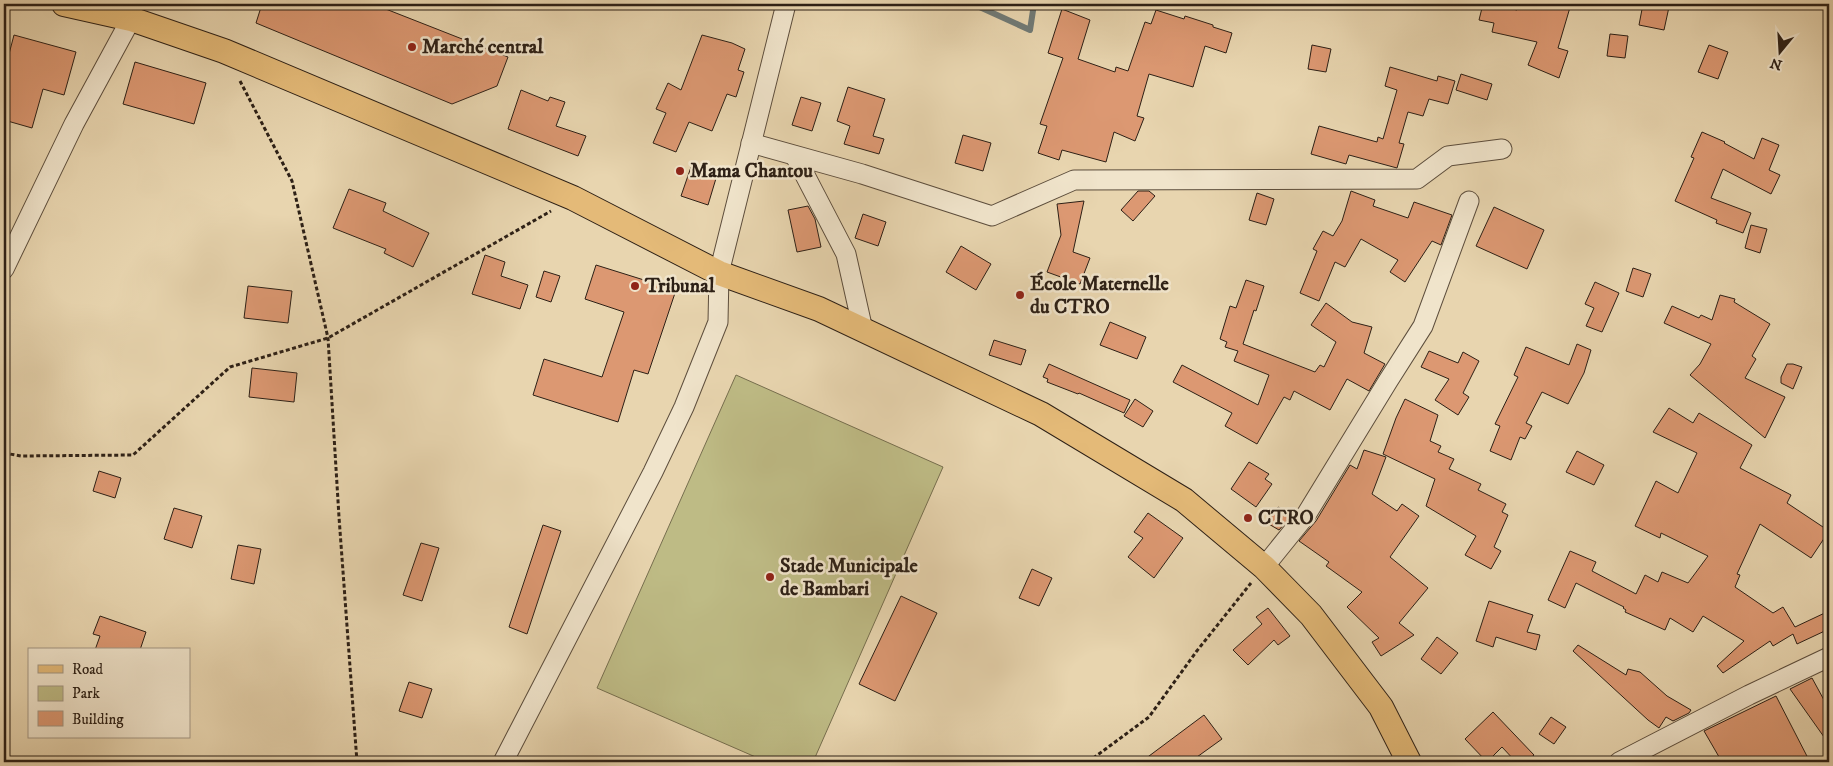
<svg xmlns="http://www.w3.org/2000/svg" width="1833" height="766" font-family="'IM FELL DW Pica',serif">
  <style>
    .green { fill: #bebb85; stroke: #766e4e }
    .lines { fill: none; stroke-linecap: round; stroke-linejoin: round }
    .stream { stroke: #707a76; stroke-width: 6 }
    .building { fill: #dc9872; stroke: #2d2016 }
    .minor-casing { stroke: #5c4d3c; stroke-width: 21 }
    .major-casing { stroke: #2d2016; stroke-width: 26 }
    .path { stroke: #2d2016; stroke-width: 3; stroke-dasharray: 4 2.5; stroke-linecap: butt }
    .minor { stroke: #f0e4cb; stroke-width: 19 }
    .major { stroke: #e4ba78; stroke-width: 24 }
    .poi-dot { fill: #8f2418; stroke: #f0e4cb; stroke-width: 2 }
    .labels { text-anchor: middle; dominant-baseline: central; stroke-width: 5; stroke-linejoin: round; paint-order: stroke }
    .poi-label { font-size: 20px; font-weight: bold; fill: #2d2016; stroke: #f0e4cb; text-anchor: start }
  </style>
  <rect width="100%" height="100%" fill="#e8d5af"/>
  <filter id="stains"><feTurbulence type="fractalNoise" baseFrequency=".004" numOctaves="4"/><feColorMatrix values="0 0 0 0 .2 0 0 0 0 .09 0 0 0 0 .02 0 0 0 .5 -.17"/></filter>
  <radialGradient id="worn" r=".72"><stop offset=".6" stop-color="#630" stop-opacity="0"/><stop offset="1" stop-color="#630" stop-opacity=".3"/></radialGradient>
  <polygon class="green" points="736,375 943,467 813,762 767,762 597,688"/>
  <g class="lines">
    <polyline class="stream" points="973,4 1030,30 1034,4"/>
  </g>
  <g class="building">
    <polygon points="262,4 373,4 508,57 497,86 452,104 256,23"/>
    <polygon points="1483,4 1490,4 1517,10 1518,4 1571,4 1558,48 1568,51 1559,78 1528,65 1537,42 1492,32 1494,23 1479,20"/>
    <polygon points="1643,4 1669,7 1664,30 1639,25"/>
    <polygon points="1062,9 1090,20 1078,59 1115,72 1116,67 1128,71 1145,22 1151,24 1156,10 1184,19 1185,16 1213,25 1213,27 1232,33 1226,53 1205,46 1193,87 1149,74 1137,116 1144,118 1135,141 1114,132 1106,162 1062,150 1059,160 1038,153 1047,126 1040,124 1063,58 1048,53"/>
    <polygon points="1610,34 1628,36 1625,58 1607,56"/>
    <polygon points="14,35 76,52 64,95 43,89 32,128 4,120 4,73"/>
    <polygon points="702,35 732,43 745,49 738,70 744,72 736,97 727,94 712,131 689,122 676,152 653,143 666,113 656,109 668,83 681,90"/>
    <polygon points="1312,45 1331,49 1326,72 1308,69"/>
    <polygon points="1709,45 1728,52 1718,79 1698,72"/>
    <polygon points="135,62 206,83 194,124 123,104"/>
    <polygon points="1390,67 1437,81 1438,76 1455,81 1448,104 1429,99 1423,116 1408,112 1399,143 1404,144 1397,168 1349,155 1346,164 1311,154 1319,126 1377,142 1378,137 1383,139 1397,90 1385,86"/>
    <polygon points="1461,74 1492,84 1487,100 1456,90"/>
    <polygon points="848,87 885,99 873,136 884,139 879,154 844,144 850,126 837,121"/>
    <polygon points="521,90 548,101 550,97 565,102 556,126 586,136 578,156 508,129"/>
    <polygon points="801,97 821,103 812,131 792,125"/>
    <polygon points="1702,132 1725,142 1724,143 1754,159 1762,138 1779,145 1769,170 1780,175 1771,194 1723,169 1711,198 1751,213 1743,233 1716,223 1717,220 1675,201 1694,158 1691,157"/>
    <polygon points="963,135 991,143 983,171 955,163"/>
    <polygon points="691,167 717,175 708,205 681,196"/>
    <polygon points="349,189 386,203 383,211 429,233 413,267 384,253 386,249 333,228"/>
    <polygon points="1138,191 1149,191 1155,196 1133,221 1121,210"/>
    <polygon points="1351,191 1375,200 1373,206 1408,218 1414,202 1452,215 1441,245 1432,241 1405,282 1390,272 1398,260 1361,239 1345,267 1335,262 1319,301 1300,293 1317,251 1313,249 1323,231 1333,236 1342,221"/>
    <polygon points="1257,193 1274,199 1266,225 1249,220"/>
    <polygon points="1084,201 1073,252 1090,258 1080,284 1047,272 1061,235 1057,204"/>
    <polygon points="808,206 815,219 821,247 797,252 788,210"/>
    <polygon points="1494,207 1544,230 1527,269 1476,246"/>
    <polygon points="863,214 886,222 878,246 855,238"/>
    <polygon points="1751,225 1767,229 1760,253 1745,248"/>
    <polygon points="961,246 991,264 976,290 946,272"/>
    <polygon points="485,255 505,262 501,276 528,285 520,309 472,294"/>
    <polygon points="596,265 676,290 648,374 634,370 618,422 533,395 544,359 602,377 624,312 585,299"/>
    <polygon points="1633,268 1651,274 1643,297 1626,291"/>
    <polygon points="544,271 560,276 551,302 536,297"/>
    <polygon points="1246,280 1264,286 1256,311 1254,310 1243,344 1315,372 1320,365 1324,367 1336,342 1311,325 1326,303 1352,322 1372,327 1364,353 1385,364 1369,391 1347,379 1330,410 1294,391 1290,400 1284,397 1257,444 1225,426 1232,413 1173,382 1182,365 1258,405 1269,375 1234,361 1238,351 1225,347 1227,342 1220,339 1230,306 1236,308"/>
    <polygon points="1595,282 1619,293 1602,332 1586,326 1594,308 1585,304"/>
    <polygon points="248,286 292,291 288,323 244,318"/>
    <polygon points="1720,295 1735,299 1734,302 1770,324 1752,356 1756,359 1745,378 1785,397 1765,438 1690,375 1700,364 1711,344 1664,323 1672,306 1699,318 1701,315 1712,320"/>
    <polygon points="1110,322 1146,337 1137,359 1100,345"/>
    <polygon points="994,340 1026,350 1021,365 989,355"/>
    <polygon points="1577,344 1591,350 1584,373 1568,404 1542,392 1526,423 1532,426 1525,439 1520,437 1511,460 1490,451 1500,426 1495,424 1518,377 1514,375 1526,347 1569,365"/>
    <polygon points="1429,351 1458,363 1463,352 1479,361 1463,393 1469,397 1458,415 1435,400 1449,379 1421,367"/>
    <polygon points="1049,364 1130,400 1124,413 1079,393 1078,394 1047,382 1048,379 1043,377"/>
    <polygon points="1787,364 1793,364 1802,367 1793,389 1781,383 1781,377"/>
    <polygon points="252,368 297,373 294,402 249,397"/>
    <polygon points="1135,399 1153,411 1143,427 1124,416"/>
    <polygon points="1405,399 1438,415 1430,441 1441,446 1438,452 1454,459 1449,469 1481,484 1478,490 1506,504 1502,512 1508,515 1494,547 1501,551 1491,569 1465,555 1476,536 1426,506 1435,479 1383,454 1396,418"/>
    <polygon points="1669,408 1693,423 1699,413 1752,445 1740,468 1791,495 1787,503 1829,531 1811,558 1760,524 1737,574 1740,575 1735,587 1773,613 1783,607 1795,627 1829,611 1829,629 1797,644 1793,634 1773,646 1770,641 1723,673 1717,666 1744,641 1703,616 1693,632 1670,618 1665,630 1625,612 1626,610 1623,608 1624,607 1576,583 1565,608 1548,600 1570,551 1596,562 1592,571 1636,594 1645,575 1658,582 1662,572 1688,583 1708,556 1661,533 1660,538 1635,526 1656,481 1678,493 1697,453 1653,432"/>
    <polygon points="1364,450 1386,457 1372,494 1397,511 1402,504 1419,516 1390,557 1428,588 1399,623 1414,635 1381,656 1372,642 1379,638 1347,607 1362,592 1326,566 1329,562 1299,541 1316,521 1350,465 1357,469"/>
    <polygon points="1577,451 1604,465 1594,485 1566,472"/>
    <polygon points="1249,462 1269,474 1265,479 1272,484 1256,507 1231,489"/>
    <polygon points="99,471 121,478 115,498 93,491"/>
    <polygon points="1278,507 1292,515 1279,530 1267,523"/>
    <polygon points="174,508 202,516 192,548 164,539"/>
    <polygon points="1148,513 1183,538 1154,578 1128,557 1143,538 1134,532"/>
    <polygon points="543,525 561,531 527,634 509,627"/>
    <polygon points="421,543 439,548 422,601 403,595"/>
    <polygon points="238,545 261,549 254,584 231,579"/>
    <polygon points="1032,569 1052,578 1039,606 1019,598"/>
    <polygon points="901,596 937,613 895,701 859,684"/>
    <polygon points="1489,601 1533,615 1527,632 1540,635 1536,650 1496,637 1493,647 1476,641"/>
    <polygon points="1268,608 1290,636 1278,645 1274,640 1248,665 1233,650 1262,624 1256,617"/>
    <polygon points="100,616 146,632 140,650 95,650 100,636 93,634"/>
    <polygon points="1437,637 1458,653 1441,674 1421,659"/>
    <polygon points="1578,645 1626,675 1628,669 1640,672 1667,696 1691,710 1689,713 1673,721 1666,717 1659,728 1648,720 1573,651"/>
    <polygon points="1812,678 1824,700 1829,697 1829,744 1790,689"/>
    <polygon points="409,682 432,689 422,718 399,711"/>
    <polygon points="1776,696 1810,762 1722,762 1704,731"/>
    <polygon points="1493,712 1534,755 1526,762 1516,762 1502,747 1487,762 1465,739"/>
    <polygon points="1204,715 1222,739 1190,762 1141,762"/>
    <polygon points="1551,717 1566,727 1554,744 1539,734"/>
  </g>
  <g class="lines">
    <g class="minor-casing">
      <g id="minor">
        <polyline points="751,143 862,174 992,216 1074,180 1417,179 1448,156 1502,149"/>
        <polyline points="795,156 846,254 863,330"/>
        <polyline points="4,269 74,124 131,19 131,4"/>
        <polyline points="1264,567 1306,515 1388,381 1423,326 1469,201"/>
        <polyline points="503,762 653,472 684,407 718,322 719,273 786,4"/>
        <polyline points="1619,762 1749,695 1829,657"/>
      </g>
    </g>
    <g class="major-casing">
      <polyline id="major" points="64,4 131,19 224,51 573,198 719,273 819,309 1041,414 1184,500 1264,567 1311,615 1381,707 1409,762"/>
    </g>
    <g class="path">
      <polyline points="240,81 292,181 328,338 339,517 357,762"/>
      <polyline points="4,453 21,456 133,455 230,367 328,338 551,211"/>
      <polyline points="1088,762 1149,717 1196,652 1251,583"/>
    </g>
    <use href="#minor" class="minor"/>
    <use href="#major" class="major"/>
  </g>
  <g class="poi-dot">
    <circle cx="412" cy="47" r="5"/>
    <circle cx="680" cy="171" r="5"/>
    <circle cx="635" cy="286" r="5"/>
    <circle cx="1020" cy="295" r="5"/>
    <circle cx="1248" cy="518" r="5"/>
    <circle cx="770" cy="577" r="5"/>
  </g>
  <g class="labels">
    <g class="poi-label">
      <text x="422" y="47">Marché central</text>
      <text x="690" y="171">Mama Chantou</text>
      <text x="1030" y="284">École Maternelle<tspan x="1030" dy="23">du CTRO</tspan></text>
      <text x="645" y="286">Tribunal</text>
      <text x="1258" y="518">CTRO</text>
      <text x="780" y="566">Stade Municipale<tspan x="780" dy="23">de Bambari</tspan></text>
    </g>
  </g>
  <rect width="1833" height="766" fill="none" stroke="#e8d5af" stroke-width="20"/>
  <rect x="5" y="5" width="1823" height="756" fill="none" stroke="#2d2016" stroke-width="2.5"/>
  <rect x="10" y="10" width="1813" height="746" fill="none" stroke="#2d2016"/>
  <rect x="28" y="648" width="162" height="90" fill="#f0e4cb" stroke="#a29683"/>
  <rect x="38" y="665" width="25" height="8" fill="#e4ba78" stroke="#a29683"/>
  <text x="72" y="674" font-size="15" fill="#2d2016">Road</text>
  <rect x="38" y="686" width="25" height="15" fill="#bebb85" stroke="#a29683"/>
  <text x="72" y="698" font-size="15" fill="#2d2016">Park</text>
  <rect x="38" y="711" width="25" height="15" fill="#dc9872" stroke="#a29683"/>
  <text x="72" y="724" font-size="15" fill="#2d2016">Building</text>
  <g transform="translate(1780 52) rotate(198)" stroke="#f0e4cb" stroke-width="4" paint-order="stroke">
  <path d="M0-4L9 19L0 12L-9 19Z" fill="#2d2016"/>
  <text y="-8" font-size="14" font-weight="bold" text-anchor="middle" fill="#2d2016">N</text>
  </g>
  <rect width="100%" height="100%" filter="url(#stains)"/>
  <rect width="100%" height="100%" fill="url(#worn)"/>
</svg>
